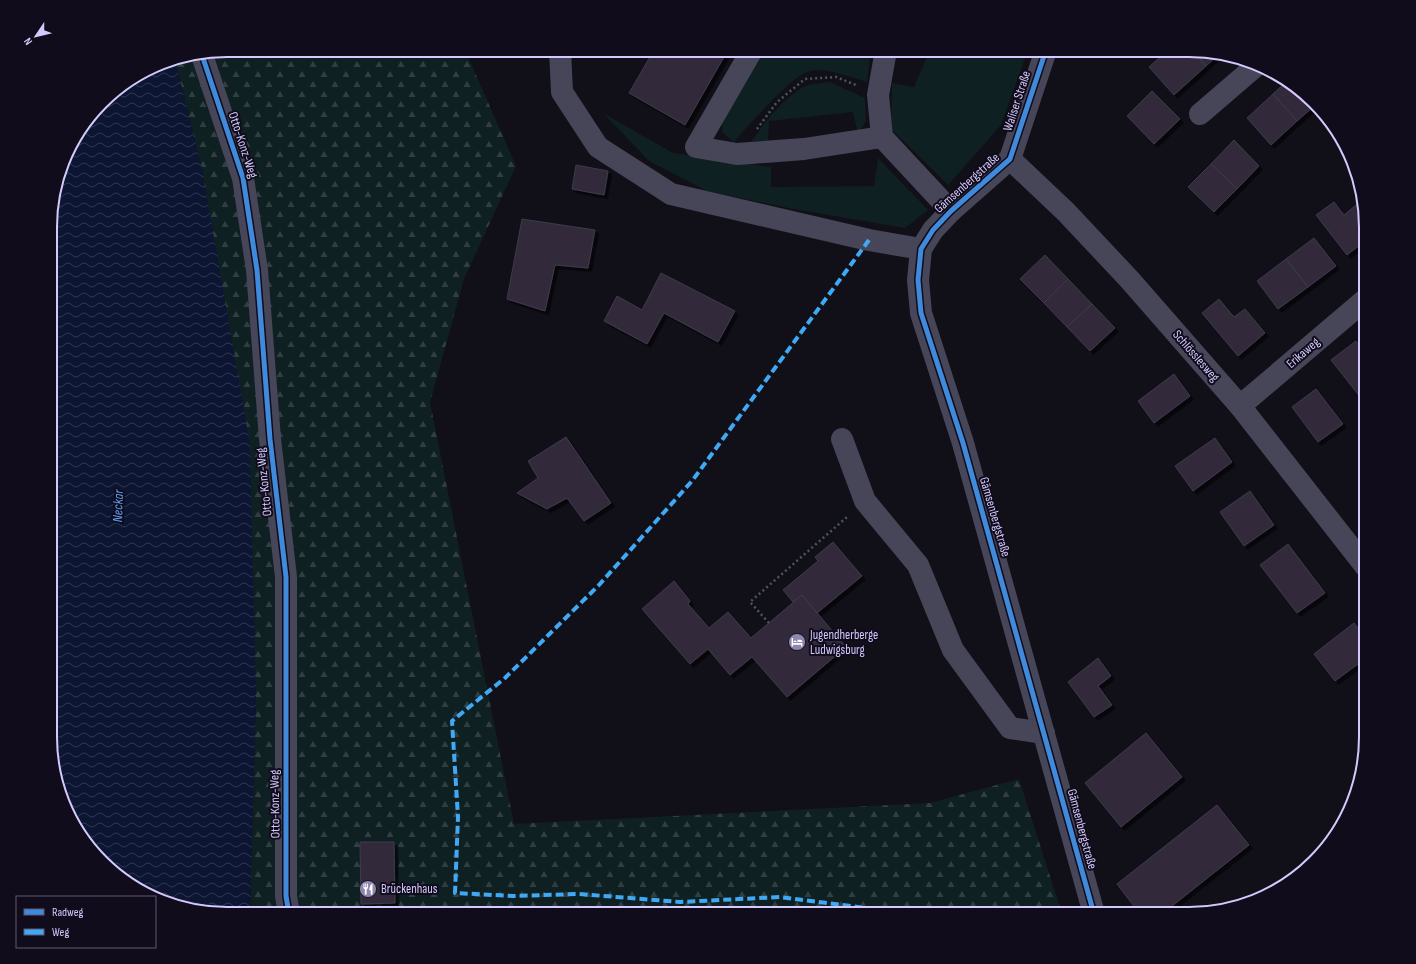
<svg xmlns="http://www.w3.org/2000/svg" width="1416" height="964" font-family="'Sofia Sans Condensed',sans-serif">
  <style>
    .grass { fill: #0f2022 }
    .forest { fill: url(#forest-firs) }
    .water { fill: url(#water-waves) }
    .building { fill: #302c3a; stroke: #3e3a4c; filter: url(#shadow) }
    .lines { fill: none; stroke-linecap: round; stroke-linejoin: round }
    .path { stroke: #4a5763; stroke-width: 2.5; stroke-dasharray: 2 3; stroke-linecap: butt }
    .minor { stroke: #474558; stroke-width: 22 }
    .quiet { stroke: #3fa9f5; stroke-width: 4; stroke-dasharray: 8 4; stroke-linecap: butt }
    .cycleway-casing { stroke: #100c1b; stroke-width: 8 }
    .cycleway { stroke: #408adc; stroke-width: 5 }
    .labels { text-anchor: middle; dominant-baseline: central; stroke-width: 4; stroke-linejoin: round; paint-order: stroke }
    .street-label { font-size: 13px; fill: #d3c9fc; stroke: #100c1b }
    .poi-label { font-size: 13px; fill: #d3c9fc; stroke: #100c1b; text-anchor: start }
    .water-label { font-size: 14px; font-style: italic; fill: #5da1f5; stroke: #100c1b }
    .rim { fill: none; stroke: #d3c9fc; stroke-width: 2 }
  </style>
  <defs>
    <pattern id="forest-firs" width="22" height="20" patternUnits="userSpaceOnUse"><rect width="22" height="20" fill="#0f2022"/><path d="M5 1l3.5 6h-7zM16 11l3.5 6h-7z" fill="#313f43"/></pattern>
    <pattern id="water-waves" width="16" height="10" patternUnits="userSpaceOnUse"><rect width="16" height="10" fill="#0c1532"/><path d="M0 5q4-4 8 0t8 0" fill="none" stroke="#2e3651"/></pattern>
    <filter id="shadow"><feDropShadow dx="3.5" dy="3.5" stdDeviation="0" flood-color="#0009"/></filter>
  </defs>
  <rect width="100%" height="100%" fill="#111018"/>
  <g class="grass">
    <path d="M765,50H871L867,82C850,77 824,66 807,72C791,77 747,127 734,142L723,133L721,120Z"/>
    <polygon points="930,50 1028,50 1001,125 948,185 891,129 892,83 914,87"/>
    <path d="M830,82L865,98L866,121L858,134L853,112L769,121L768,140L751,142C763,125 788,91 809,85C815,83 824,83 830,82Z"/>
    <polygon points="603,113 673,153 771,167 771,187 874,186 878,158 928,210 905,228 793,209 707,191 649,161"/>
  </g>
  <polygon class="forest" points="227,50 465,50 516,166 464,279 430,402 514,824 930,803 1019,779 1062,914 410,914 350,909 319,914 250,914 256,697 202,169 175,60"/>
  <polygon class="water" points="175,60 202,169 250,444 256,697 250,914 227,914 170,905 128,884 74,826 51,760 51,204 68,149 110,94 159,63"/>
  <g class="building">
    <polygon points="654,50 728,50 685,125 629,93"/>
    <polygon points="1168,50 1192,50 1206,66 1174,95 1149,67"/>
    <polygon points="1192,50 1218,55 1206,66"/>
    <polygon points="1288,80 1313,107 1297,121 1273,94"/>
    <polygon points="1152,91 1180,119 1154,144 1127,116"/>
    <polygon points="1273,94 1297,121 1271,145 1247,118"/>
    <polygon points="1234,140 1259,166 1237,189 1211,164"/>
    <polygon points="1211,164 1237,189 1214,212 1188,187"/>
    <polygon points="576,165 608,171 604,195 572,189"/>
    <polygon points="1361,201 1366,216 1366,240 1347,255 1316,215 1334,202 1344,215"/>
    <polygon points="522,219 595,230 588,268 555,265 545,311 507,299"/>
    <polygon points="1314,238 1336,266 1308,287 1286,259"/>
    <polygon points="1045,255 1068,279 1044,303 1020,279"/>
    <polygon points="1286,259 1308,287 1278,309 1257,281"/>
    <polygon points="661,273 735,311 718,342 664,313 647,344 604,321 617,296 642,310"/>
    <polygon points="1068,279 1092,304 1067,327 1044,303"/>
    <polygon points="1219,299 1234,317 1245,309 1265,333 1238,356 1202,313"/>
    <polygon points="1092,304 1115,328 1090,351 1067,327"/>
    <polygon points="1356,341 1366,353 1366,395 1361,398 1331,360"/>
    <polygon points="1174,374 1190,396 1154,423 1138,401"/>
    <polygon points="1316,389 1343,424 1318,442 1292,407"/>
    <polygon points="566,437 611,503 584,521 567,498 547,509 517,493 538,478 528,461"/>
    <polygon points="1215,438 1232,462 1193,491 1175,466"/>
    <polygon points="1250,491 1274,525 1244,546 1220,512"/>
    <polygon points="833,542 862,576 817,613 802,595 793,602 783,590 818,561 815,557"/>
    <polygon points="1288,544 1325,593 1297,613 1260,565"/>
    <polygon points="674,581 690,601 688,604 709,628 728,612 751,638 802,595 846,647 787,697 752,657 730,675 708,649 690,664 642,609"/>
    <polygon points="1354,623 1366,638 1366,658 1335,681 1314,654"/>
    <polygon points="1098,658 1111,676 1098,686 1112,705 1094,717 1068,682"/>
    <polygon points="1146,733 1182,777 1121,827 1085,783"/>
    <polygon points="1217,805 1249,845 1162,914 1140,914 1117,884"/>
    <polygon points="360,842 394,842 395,903 361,904"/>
  </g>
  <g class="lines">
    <g class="path">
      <polyline points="757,129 777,102 805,79 836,77 856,85"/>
      <polyline points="769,623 750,602 847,517"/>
    </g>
    <g class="minor">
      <polyline points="560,50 562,92 598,147 671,194 869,240 921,249"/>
      <polyline points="752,50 696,147 737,154 804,149 882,137"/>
      <polyline points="886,50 878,95 882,137 951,211"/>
      <polyline points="202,55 243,178 257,270 270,439 286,577 286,896 289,914"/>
      <polyline points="1200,114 1257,65"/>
      <polyline points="1010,159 951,211 933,230 921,249 918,280 921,313 963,443 1094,914"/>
      <polyline points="1010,159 1066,212 1129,279 1240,406 1366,567"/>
      <polyline points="1010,159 1046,50"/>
      <polyline points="1240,406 1366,299"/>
      <polyline points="842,439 865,501 918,565 953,650 1010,728 1044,733"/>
    </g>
    <polyline class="quiet" points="869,240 692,481 599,585 505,678 452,721 458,817 455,893 513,896 579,894 680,902 780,897 881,910 886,914"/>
    <g class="cycleway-casing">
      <g id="cycleway">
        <polyline points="1046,50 1010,159 951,211 933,230 921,249 918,280 921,313 963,443 1094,914"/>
        <polyline points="202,55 243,178 257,270 270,439 286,577 286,896 289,914"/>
      </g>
    </g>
    <use href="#cycleway" class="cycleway"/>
  </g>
  <defs>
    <g id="hotel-disc" transform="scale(0.9)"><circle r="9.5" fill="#8f88ac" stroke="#100c1b"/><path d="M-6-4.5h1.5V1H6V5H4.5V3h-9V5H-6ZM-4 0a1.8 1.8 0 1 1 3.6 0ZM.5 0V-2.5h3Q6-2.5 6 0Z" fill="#fff"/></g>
    <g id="restaurant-disc" transform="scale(0.9)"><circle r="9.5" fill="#8f88ac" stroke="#100c1b"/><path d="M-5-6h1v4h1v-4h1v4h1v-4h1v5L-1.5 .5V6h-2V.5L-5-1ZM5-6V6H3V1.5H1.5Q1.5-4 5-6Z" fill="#fff"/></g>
  </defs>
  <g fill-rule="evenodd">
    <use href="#hotel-disc" x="797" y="642"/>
    <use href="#restaurant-disc" x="368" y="889"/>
  </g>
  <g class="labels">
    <g class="street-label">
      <text transform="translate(1017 101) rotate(-72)">Waliser Straße</text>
      <text transform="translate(243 145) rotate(72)">Otto-Konz-Weg</text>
      <text transform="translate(967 183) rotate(-42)">Gämsenbergstraße</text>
      <text transform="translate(1303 353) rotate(-41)">Erikaweg</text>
      <text transform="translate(1196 356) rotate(49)">Schlösslesweg</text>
      <text transform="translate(264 482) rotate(-96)">Otto-Konz-Weg</text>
      <text transform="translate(995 517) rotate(74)">Gämsenbergstraße</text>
      <text transform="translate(275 804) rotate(-91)">Otto-Konz-Weg</text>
      <text transform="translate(1082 829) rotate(75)">Gämsenbergstraße</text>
    </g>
    <g class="poi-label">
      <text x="810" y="635">Jugendherberge<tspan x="810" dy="15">Ludwigsburg</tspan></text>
      <text x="381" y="889">Brückenhaus</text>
    </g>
    <g class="water-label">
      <text transform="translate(118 506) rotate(-88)">Neckar</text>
    </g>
  </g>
  <path d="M0 0H1416V964H0ZM227 57H1189A170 170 0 0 1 1359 227V737A170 170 0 0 1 1189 907H227A170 170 0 0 1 57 737V227A170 170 0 0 1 227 57Z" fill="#100c1b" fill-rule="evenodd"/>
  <path class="rim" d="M227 57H1189A170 170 0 0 1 1359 227V737A170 170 0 0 1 1189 907H227A170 170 0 0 1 57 737V227A170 170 0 0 1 227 57Z"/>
  <rect x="16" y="896" width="140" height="52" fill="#100c1b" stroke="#5e5875"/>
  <rect x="24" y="909" width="20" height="6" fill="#408adc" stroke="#5e5875"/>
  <text x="52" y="916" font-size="12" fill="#d3c9fc">Radweg</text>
  <rect x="24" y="929" width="20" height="6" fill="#3fa9f5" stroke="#5e5875"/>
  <text x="52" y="936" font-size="12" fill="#d3c9fc">Weg</text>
  <g transform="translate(36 36) rotate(235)" stroke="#100c1b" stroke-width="3" paint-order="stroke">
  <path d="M0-3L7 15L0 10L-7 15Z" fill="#d3c9fc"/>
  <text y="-6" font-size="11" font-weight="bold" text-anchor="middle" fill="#d3c9fc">N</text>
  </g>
</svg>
